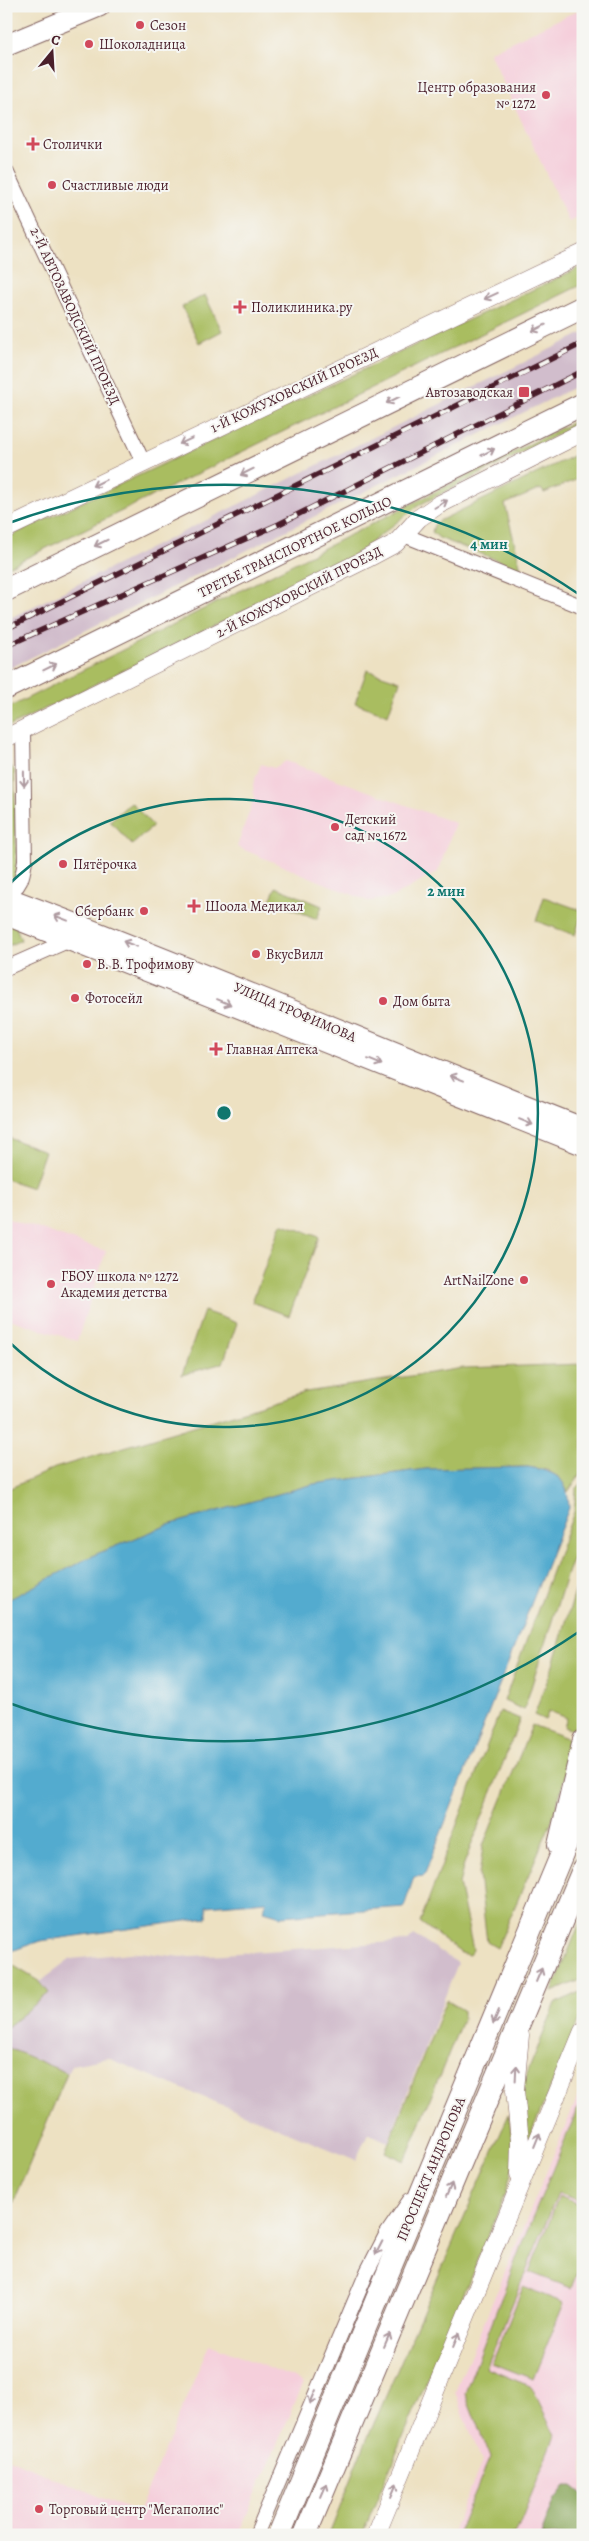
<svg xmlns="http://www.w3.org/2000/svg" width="589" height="2541" font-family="Alegreya,serif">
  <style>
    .built { fill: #f5cfdb }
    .industrial { fill: #d1bdcc }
    .green { fill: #a9bd61; stroke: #7a6e46 }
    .forest { fill: #86a457; stroke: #686241 }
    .water { fill: #52abcf; stroke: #4e657d }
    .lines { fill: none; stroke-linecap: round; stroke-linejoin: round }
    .minor-casing { stroke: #836360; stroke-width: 16 }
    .tertiary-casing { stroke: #836360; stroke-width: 19 }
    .secondary-casing { stroke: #836360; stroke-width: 22 }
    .primary-casing { stroke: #836360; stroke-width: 24 }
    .minor { stroke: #fff; stroke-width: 14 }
    .tertiary { stroke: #fff; stroke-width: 18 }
    .secondary { stroke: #fff; stroke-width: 20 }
    .primary { stroke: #fff; stroke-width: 22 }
    .rail-casing { stroke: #4a1f2b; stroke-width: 5.5 }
    .rail { stroke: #f6f6f2; stroke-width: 4; stroke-dasharray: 11; stroke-linecap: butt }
    .oneway { stroke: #ae9aa0 }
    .ring { fill: none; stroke: #0f766e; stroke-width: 2.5 }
    .poi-dot { fill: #d1495b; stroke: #f6f6f2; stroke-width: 2 }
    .labels { text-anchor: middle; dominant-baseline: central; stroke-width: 4; stroke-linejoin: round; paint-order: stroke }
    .poi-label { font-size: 14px; fill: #4a1f2b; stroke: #f6f6f2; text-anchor: start }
    .street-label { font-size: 14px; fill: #4a1f2b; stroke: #f6f6f2 }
    .centre { fill: #0f766e; stroke: #f6f6f2; stroke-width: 2.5 }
    .ring-label { font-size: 15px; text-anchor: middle; font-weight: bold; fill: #0f766e; stroke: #f6f6f2; stroke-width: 4; stroke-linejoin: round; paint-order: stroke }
  </style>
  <rect width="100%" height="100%" fill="#f6f6f2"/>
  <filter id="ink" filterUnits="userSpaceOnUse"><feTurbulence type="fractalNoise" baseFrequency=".02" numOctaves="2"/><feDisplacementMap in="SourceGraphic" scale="10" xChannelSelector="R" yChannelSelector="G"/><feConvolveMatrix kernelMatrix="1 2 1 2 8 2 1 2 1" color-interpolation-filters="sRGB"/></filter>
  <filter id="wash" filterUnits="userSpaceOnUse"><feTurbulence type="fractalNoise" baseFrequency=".0096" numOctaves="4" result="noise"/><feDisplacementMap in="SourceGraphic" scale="20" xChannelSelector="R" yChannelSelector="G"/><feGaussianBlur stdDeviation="1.12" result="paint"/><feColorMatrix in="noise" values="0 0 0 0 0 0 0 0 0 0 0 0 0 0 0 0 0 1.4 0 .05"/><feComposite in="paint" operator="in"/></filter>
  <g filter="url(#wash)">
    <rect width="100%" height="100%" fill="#ede1c2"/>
    <g class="built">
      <polygon points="583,8 583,216 569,222 489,52"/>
      <polygon points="286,761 455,823 438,872 391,898 368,901 237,847 254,798 253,784 261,764 274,768"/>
      <polygon points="6,1218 106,1251 77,1341 6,1318"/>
      <polygon points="583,2084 583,2535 451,2535 482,2462 455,2392"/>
      <polygon points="209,2344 304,2382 238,2535 6,2535 6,2457 138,2513"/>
    </g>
    <g class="industrial">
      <polygon points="583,333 583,383 6,670 6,620"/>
      <polygon points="414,1935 458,1963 388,2142 368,2133 356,2160 108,2058 72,2065 67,2073 6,2047 6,2028 49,1993 40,1982 71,1959 139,1952 180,1957 408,1941"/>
    </g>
    <g class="green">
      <polygon points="583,266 583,284 6,568 6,538"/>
      <polygon points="205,295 222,331 199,343 182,307"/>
      <polygon points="583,417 583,422 419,505 355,555 337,565 6,728 6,709"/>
      <polygon points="583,451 583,477 544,493 541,489 505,504 521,569 439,538 432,532 434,525 439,521"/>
      <polygon points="367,670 400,681 388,715 355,703"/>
      <polygon points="6,760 14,770 17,873 15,879 6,875"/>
      <polygon points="131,802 153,826 132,845 110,821"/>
      <polygon points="276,887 322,906 317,919 270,900"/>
      <polygon points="544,897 583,911 575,935 536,921"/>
      <polygon points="6,921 15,924 21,940 6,947"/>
      <polygon points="6,1137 45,1151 32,1188 6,1179"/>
      <polygon points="281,1223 319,1237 289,1316 252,1302"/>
      <polygon points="204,1311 237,1323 223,1363 182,1375"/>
      <polygon points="583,1364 583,1470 568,1492 560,1478 547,1470 528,1467 426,1469 314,1484 168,1525 94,1555 6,1601 6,1490 55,1468 306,1392 463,1368"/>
      <polygon points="583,1482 583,1536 568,1570 524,1710 504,1701 574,1512 576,1489"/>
      <polygon points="583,1566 579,1608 583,1631 583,1719 580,1733 564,1727 567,1718 549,1711 545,1720 534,1715 551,1671"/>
      <polygon points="500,1711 520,1719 464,1864 459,1884 473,1950 469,1955 461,1953 420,1922"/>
      <polygon points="532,1725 575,1741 553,1818 497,1948 487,1942 479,1875 483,1846"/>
      <polygon points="583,1915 583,1979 552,1992"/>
      <polygon points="6,1961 40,1982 49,1993 6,2028"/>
      <polygon points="583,1991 583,2011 529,2138 526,2140 520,2091 556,2003"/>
      <polygon points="446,2000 463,2010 463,2018 405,2161 385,2152"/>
      <polygon points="6,2047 67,2073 6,2221"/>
      <polygon points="578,2108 583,2109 583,2202 558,2193 486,2368 532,2387 555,2436 515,2535 457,2535 490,2458 465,2393 521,2246"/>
      <polygon points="509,2114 514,2161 506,2193 362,2535 329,2535 365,2444"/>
      <polygon points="559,2196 583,2206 583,2258 571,2288 529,2272"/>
      <polygon points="523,2287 564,2303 533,2379 492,2363"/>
    </g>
    <polygon class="forest" points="565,2486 573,2486 583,2494 583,2535 541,2535 555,2499"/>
    <path class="water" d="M528,1467C556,1472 568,1477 569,1508L424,1876L414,1877L404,1907L281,1916L264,1911L266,1901L207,1906V1918L40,1941L6,1953V1601L94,1555L168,1525L314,1484L426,1469Z"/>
  </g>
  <g filter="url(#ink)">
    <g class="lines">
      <g class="minor-casing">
        <g id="minor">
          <polyline points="6,171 143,462"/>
          <polyline points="404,535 583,607"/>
          <path d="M6,892C21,890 23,874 25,861L23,731"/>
          <polyline points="6,968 72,939"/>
          <polyline points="256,2535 367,2272 386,2235 410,2200"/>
        </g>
      </g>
      <g class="tertiary-casing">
        <g id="tertiary">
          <polyline points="6,529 583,253"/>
          <polyline points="6,738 366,559 396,543 419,518 438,505 583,432"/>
          <polyline points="519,2174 520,2141 515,2090 520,2035"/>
          <polyline points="376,2535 583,2031"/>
        </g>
      </g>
      <g class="secondary-casing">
        <g id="secondary">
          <polyline points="6,45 100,6"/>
          <path d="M6,897C200,970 390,1052 583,1128"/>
          <polyline points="6,915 583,1145"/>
          <polyline points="558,1845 583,1740"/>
        </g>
      </g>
      <g class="primary-casing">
        <g id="primary">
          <polyline points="6,590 583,307"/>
          <polyline points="6,688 583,404"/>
          <polyline points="279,2535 583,1803"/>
          <polyline points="305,2535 583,1870"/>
        </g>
      </g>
      <use href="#minor" class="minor"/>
      <use href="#tertiary" class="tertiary"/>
      <use href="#secondary" class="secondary"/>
      <use href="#primary" class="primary"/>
      <g class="rail-casing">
        <g id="rail">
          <path d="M6,629C198,533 391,440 583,343"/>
          <polyline points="6,646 279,524 583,371"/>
        </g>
      </g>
      <use href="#rail" class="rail"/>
    </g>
    <defs><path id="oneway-shaft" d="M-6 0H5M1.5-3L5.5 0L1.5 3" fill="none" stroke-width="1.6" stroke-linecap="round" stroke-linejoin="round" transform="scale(1.25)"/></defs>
    <g class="oneway">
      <use href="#oneway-shaft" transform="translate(491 296) rotate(155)"/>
      <use href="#oneway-shaft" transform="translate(539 328) rotate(154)"/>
      <use href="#oneway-shaft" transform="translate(393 400) rotate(154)"/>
      <use href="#oneway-shaft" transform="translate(186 441) rotate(155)"/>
      <use href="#oneway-shaft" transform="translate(488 452) rotate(-27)"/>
      <use href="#oneway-shaft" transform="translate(247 472) rotate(154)"/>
      <use href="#oneway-shaft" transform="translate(99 483) rotate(154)"/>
      <use href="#oneway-shaft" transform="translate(441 504) rotate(-30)"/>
      <use href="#oneway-shaft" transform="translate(101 543) rotate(154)"/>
      <use href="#oneway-shaft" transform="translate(50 667) rotate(-26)"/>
      <use href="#oneway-shaft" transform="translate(24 779) rotate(89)"/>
      <use href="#oneway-shaft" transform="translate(61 918) rotate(-159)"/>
      <use href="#oneway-shaft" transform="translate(130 944) rotate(-159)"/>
      <use href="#oneway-shaft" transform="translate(224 1002) rotate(22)"/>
      <use href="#oneway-shaft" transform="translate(375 1062) rotate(22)"/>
      <use href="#oneway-shaft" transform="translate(457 1078) rotate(-159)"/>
      <use href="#oneway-shaft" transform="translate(526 1122) rotate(22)"/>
      <use href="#oneway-shaft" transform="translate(539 1975) rotate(-67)"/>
      <use href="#oneway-shaft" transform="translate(496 2017) rotate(113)"/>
      <use href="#oneway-shaft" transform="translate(516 2073) rotate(-87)"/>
      <use href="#oneway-shaft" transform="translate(537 2140) rotate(-68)"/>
      <use href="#oneway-shaft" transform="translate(449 2190) rotate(-67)"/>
      <use href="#oneway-shaft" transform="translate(379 2248) rotate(117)"/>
      <use href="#oneway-shaft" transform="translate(387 2340) rotate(-67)"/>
      <use href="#oneway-shaft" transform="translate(456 2340) rotate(-68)"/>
      <use href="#oneway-shaft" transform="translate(313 2397) rotate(113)"/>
      <use href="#oneway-shaft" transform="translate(324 2490) rotate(-67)"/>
      <use href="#oneway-shaft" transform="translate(394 2490) rotate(-67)"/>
    </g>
  </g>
  <g class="ring">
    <path d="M8 885A314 314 0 1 1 8 1341"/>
    <path d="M580 1631A628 628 0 0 1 9 1703M9 523A628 628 0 0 1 580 595"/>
  </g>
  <g class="poi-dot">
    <circle cx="140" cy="25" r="5"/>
    <circle cx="89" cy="44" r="5"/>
    <circle cx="546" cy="95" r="5"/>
    <path d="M30.5 136.5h5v5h5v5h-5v5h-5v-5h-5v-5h5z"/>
    <circle cx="52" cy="185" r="5"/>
    <path d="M237.5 299.5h5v5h5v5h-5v5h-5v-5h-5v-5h5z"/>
    <rect x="518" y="386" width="12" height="12" rx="2.5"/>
    <circle cx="335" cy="827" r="5"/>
    <circle cx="63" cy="864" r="5"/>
    <path d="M191.5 898.5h5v5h5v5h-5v5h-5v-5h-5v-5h5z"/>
    <circle cx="144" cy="911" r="5"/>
    <circle cx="256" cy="954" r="5"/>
    <circle cx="87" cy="964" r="5"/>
    <circle cx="75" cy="998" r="5"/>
    <circle cx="383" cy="1001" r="5"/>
    <path d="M213.5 1041.5h5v5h5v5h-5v5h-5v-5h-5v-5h5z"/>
    <circle cx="524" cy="1280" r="5"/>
    <circle cx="51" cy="1284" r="5"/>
    <circle cx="39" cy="2509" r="5"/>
  </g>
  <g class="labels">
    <g class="poi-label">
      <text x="150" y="25">Сезон</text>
      <text x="99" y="44">Шоколадница</text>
      <text x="536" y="87" text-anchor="end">Центр образования<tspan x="536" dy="16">№ 1272</tspan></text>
      <text x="43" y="144">Столички</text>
      <text x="62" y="185">Счастливые люди</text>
      <text x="251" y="307">Поликлиника.ру</text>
      <text x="513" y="392" text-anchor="end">Автозаводская</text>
      <text x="345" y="819">Детский<tspan x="345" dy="16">сад № 1672</tspan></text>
      <text x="73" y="864">Пятёрочка</text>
      <text x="205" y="906">Шоола Медикал</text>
      <text x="134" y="911" text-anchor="end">Сбербанк</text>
      <text x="266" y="954">ВкусВилл</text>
      <text x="97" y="964">В. В. Трофимову</text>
      <text x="85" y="998">Фотосейл</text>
      <text x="393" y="1001">Дом быта</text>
      <text x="226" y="1049">Главная Аптека</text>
      <text x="61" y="1276">ГБОУ школа № 1272<tspan x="61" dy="16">Академия детства</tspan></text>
      <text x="514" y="1280" text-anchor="end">ArtNailZone</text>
      <text x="49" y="2509">Торговый центр "Мегаполис"</text>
    </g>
    <g class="street-label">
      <text transform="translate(75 316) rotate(65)">2-Й АВТОЗАВОДСКИЙ ПРОЕЗД</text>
      <text transform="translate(294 390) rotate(-25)">1-Й КОЖУХОВСКИЙ ПРОЕЗД</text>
      <text transform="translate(295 547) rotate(-26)">ТРЕТЬЕ ТРАНСПОРТНОЕ КОЛЬЦО</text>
      <text transform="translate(299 592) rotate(-27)">2-Й КОЖУХОВСКИЙ ПРОЕЗД</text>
      <text transform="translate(295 1012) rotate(23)">УЛИЦА ТРОФИМОВА</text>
      <text transform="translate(431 2169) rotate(-67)">ПРОСПЕКТ АНДРОПОВА</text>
    </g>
  </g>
  <circle cx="224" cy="1113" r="8" class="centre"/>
  <g class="ring-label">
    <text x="489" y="549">4 мин</text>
    <text x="446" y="896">2 мин</text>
  </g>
  <rect width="589" height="2541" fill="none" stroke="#f6f6f2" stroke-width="25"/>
  <g transform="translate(52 52) rotate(18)" stroke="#f6f6f2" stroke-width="4" paint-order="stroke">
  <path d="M0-4L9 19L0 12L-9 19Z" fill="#4a1f2b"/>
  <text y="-8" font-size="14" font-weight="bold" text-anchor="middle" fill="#4a1f2b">С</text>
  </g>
</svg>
